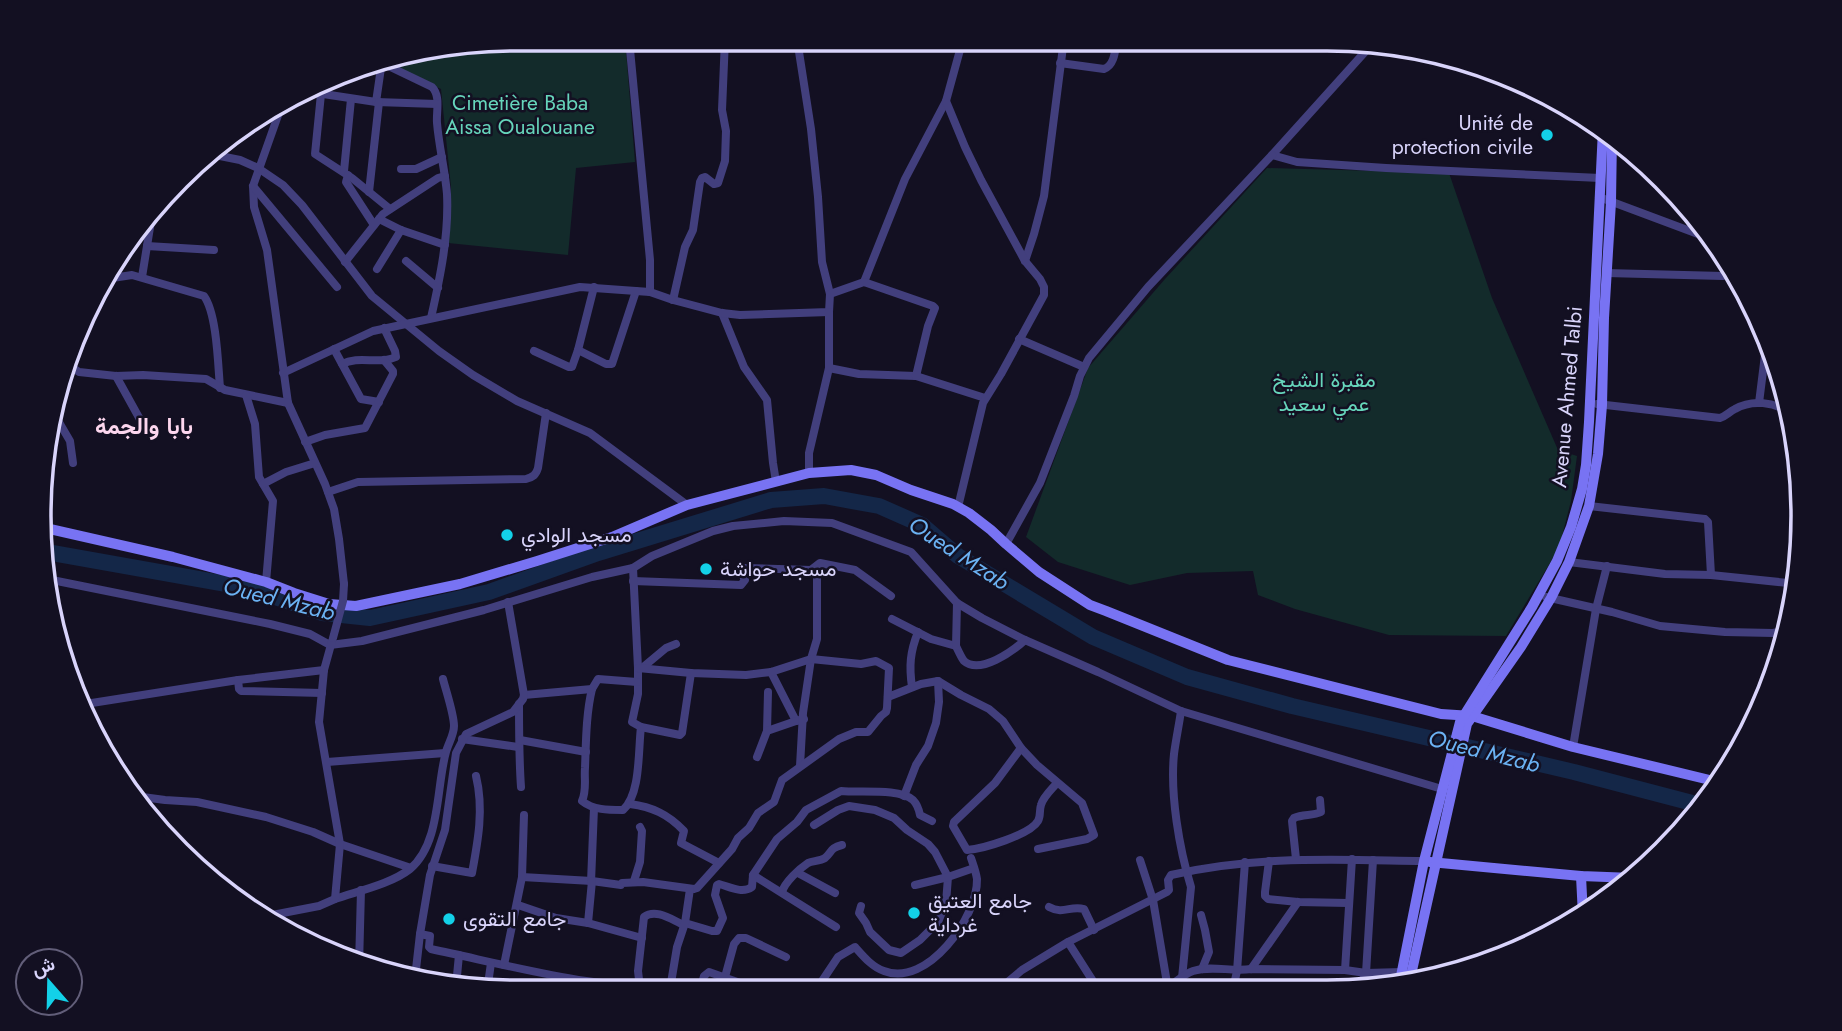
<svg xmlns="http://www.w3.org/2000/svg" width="1842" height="1031" font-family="Jost,Vazirmatn,sans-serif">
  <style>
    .green { fill: #132b2b }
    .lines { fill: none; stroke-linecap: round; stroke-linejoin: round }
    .river { stroke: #142748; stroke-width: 16 }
    .street { stroke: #423f7d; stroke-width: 8 }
    .secondary { stroke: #7873f3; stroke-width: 10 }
    .street-bridge { stroke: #423f7d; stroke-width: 8 }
    .poi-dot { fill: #13d1e8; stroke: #131022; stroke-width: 2.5 }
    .labels { text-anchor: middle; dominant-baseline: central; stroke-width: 5; stroke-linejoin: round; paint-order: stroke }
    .park-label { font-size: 21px; fill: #66d5bb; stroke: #131022 }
    .poi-label { font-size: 21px; fill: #d9d4fb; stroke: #131022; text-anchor: start }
    .street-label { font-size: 21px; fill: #d9d4fb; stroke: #131022 }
    .neighbourhood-label { font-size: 23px; font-weight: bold; fill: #fcd6ee; stroke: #131022 }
    .water-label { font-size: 23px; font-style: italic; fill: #6bb2f3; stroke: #131022 }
    .rim { fill: none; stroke: #d9d4fb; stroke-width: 3.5 }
  </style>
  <rect width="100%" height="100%" fill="#131022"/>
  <g class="green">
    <polygon points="511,39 625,39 635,162 576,168 568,255 448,243 451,187 441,89 394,68 392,59"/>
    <polygon points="1267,168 1449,173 1492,298 1558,450 1577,456 1571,501 1559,548 1506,636 1389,635 1295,609 1258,595 1253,571 1187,573 1130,585 1058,562 1026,537 1088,368 1165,279"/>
  </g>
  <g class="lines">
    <polyline class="river" points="41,551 249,588 322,613 370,618 489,592 598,553 771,500 824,496 879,506 922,525 958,556 1093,637 1187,677 1292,706 1574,772 1700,805"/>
    <g class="street">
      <polyline points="629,39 650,260 650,292"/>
      <polyline points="797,39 811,129 818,197 822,262 830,294"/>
      <polyline points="1373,43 1272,155 1297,162 1386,168 1600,178"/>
      <path d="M382,63L432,87C441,96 436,112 437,123C439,147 445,170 447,194C449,236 440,278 431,318"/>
      <path d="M1060,63L1104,69C1115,65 1115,50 1117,39"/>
      <polyline points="310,92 376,102 382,61"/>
      <polyline points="321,94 315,154 352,178 390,209"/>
      <polyline points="376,102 437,104"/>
      <polyline points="281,107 253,186 254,207 267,250 288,403 325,484 334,509 339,539 344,584"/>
      <polyline points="210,154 240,160 258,168 283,185 302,205 372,296 439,351 473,375 517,401 590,433 687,505"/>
      <polyline points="401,169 416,169 442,157"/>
      <polyline points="344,171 351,99"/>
      <polyline points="348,175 346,182 374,225"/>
      <polyline points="253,186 337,287"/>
      <polyline points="369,192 379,102"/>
      <polyline points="1599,197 1714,240"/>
      <polyline points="379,219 401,230 445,245"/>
      <polyline points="147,246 214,250"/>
      <polyline points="406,261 438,288"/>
      <polyline points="1025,261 1034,234 1044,196 1064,39"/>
      <polyline points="345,262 383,214 438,178 445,176"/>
      <polyline points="377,269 401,230"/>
      <polyline points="1606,273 1723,276 1725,274 1726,259"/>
      <polyline points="142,277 152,215"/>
      <path d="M106,279L132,275L204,296C217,314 218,365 220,388"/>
      <polyline points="864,282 905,179 946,101"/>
      <polyline points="673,300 685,247 693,230 700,182 702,178 705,177 714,184 718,183 725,161 726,131 722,110 725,39"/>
      <polyline points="722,313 744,367 767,400 773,463 776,482"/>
      <polyline points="1019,339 1084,367"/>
      <polyline points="334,349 361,399 379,402"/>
      <polyline points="578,350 606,364 612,364 636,291"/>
      <polyline points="534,351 569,367 572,367 578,350 594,287"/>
      <polyline points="70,358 73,368 79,372 116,376 143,375 206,379 225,390 288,403"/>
      <path d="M342,364C359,355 379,365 396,357L395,351L384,328"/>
      <polyline points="829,368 859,374 916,376 985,398"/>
      <polyline points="283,373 373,331 580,287 650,292 673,300 722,313 740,315 829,312 830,294 864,282 933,306 935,308 928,326 916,376"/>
      <polyline points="116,376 147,432"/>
      <polyline points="246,395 255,424 259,477 273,501 266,582"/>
      <polyline points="1759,403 1767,339"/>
      <path d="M1597,404L1720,418C1726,416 1729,412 1735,409C1752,399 1774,402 1791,413"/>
      <polyline points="1780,406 1788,399"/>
      <polyline points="53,412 70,441 73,463"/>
      <polyline points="305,442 325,435 365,428 393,374 393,371 384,360"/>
      <polyline points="809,473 809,453 829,368 829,312"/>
      <polyline points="263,484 286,472 315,463"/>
      <path d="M328,492L358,482L526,479C533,477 536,475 538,468L546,413"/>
      <polyline points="1589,506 1705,519 1708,522 1711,575"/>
      <polyline points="958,507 983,403 1001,374 1044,295 1044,287 1040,279 1025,261 981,180 965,147 946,101 963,39"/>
      <polyline points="1006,544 1040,483 1074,396 1080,376 1089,358 1148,287 1272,155"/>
      <polyline points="1569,562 1665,574 1711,575 1798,584"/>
      <polyline points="47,579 270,624 310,634 330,645 362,641 484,610 592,577 633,568 652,556 713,531 733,526 784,521 832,523 911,552 957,603 982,618 1025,640 1098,672 1181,711 1442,789"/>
      <polyline points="633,581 741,585 745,580 741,572 745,568 811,570 820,563 855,570 891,596"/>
      <polyline points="1546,597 1612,612 1660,626 1725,632 1773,633 1787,630"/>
      <path d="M892,619L931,639L956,646C958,650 961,657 964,661C980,675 1013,651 1025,640"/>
      <polyline points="956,646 957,603"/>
      <polyline points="642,668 666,648 676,644"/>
      <polyline points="771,672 796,721 804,719"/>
      <polyline points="238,680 239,689 241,691 322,693"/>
      <path d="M912,687C909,666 910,652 918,632"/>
      <path d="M592,689C586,714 586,742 585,768C584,779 587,790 582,801C593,810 608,810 623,810C641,794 638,750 641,727L632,722L638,694V668L633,568"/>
      <polyline points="524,695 592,689 598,679 637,682"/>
      <polyline points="888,697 921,684 938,681 961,695 989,709 1003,721 1021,748 1037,765 1082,803 1094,835 1087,839 1038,849"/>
      <path d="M519,704C519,732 519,759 521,787"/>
      <polyline points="79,705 238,680 324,670"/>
      <path d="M1181,711C1179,725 1176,739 1174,754C1170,794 1179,848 1191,887L1182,978"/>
      <polyline points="641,727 680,735 682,733 691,673"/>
      <polyline points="767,731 768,692"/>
      <polyline points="462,739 518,747"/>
      <polyline points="520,740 586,752"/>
      <polyline points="1573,747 1596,609 1607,566"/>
      <path d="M1021,748L995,783L954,822L953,826L967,850C982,849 1030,835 1038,821C1041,816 1039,811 1041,805C1043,797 1052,789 1057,783"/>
      <polyline points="757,757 767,731 796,721"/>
      <polyline points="327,762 445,753"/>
      <polyline points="800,766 803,713 811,659 817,639 817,574"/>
      <polyline points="135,796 165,800 197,802 266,817 313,832 340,844 411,868"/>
      <polyline points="904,796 916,765 928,746 936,723 939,702 938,681"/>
      <path d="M630,804C652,807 668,814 684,831L681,843L719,863"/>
      <polyline points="814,825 838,810 849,806 875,810 894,818 907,830 928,844 935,852 948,877 946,903 938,922 920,940 901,953 889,950 870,932 866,923 859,913 861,906"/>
      <path d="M1296,859L1292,821L1294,818C1303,814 1313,816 1321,812L1320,800"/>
      <polyline points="1140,860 1153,900 1168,989"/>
      <polyline points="1269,861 1265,892 1265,896 1268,899 1298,902 1348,903"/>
      <path d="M432,866L472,873C478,841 484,809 476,776"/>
      <polyline points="798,873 835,893"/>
      <polyline points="753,875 836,927"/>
      <polyline points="522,877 592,881 621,885 622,883 643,882 694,889 697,888 732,849 738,838 749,828 758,813 774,802 782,780 839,739 856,732 868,732 881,716 886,712 887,708 889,668 876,661 861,664 811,659 771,672 746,675 691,673 638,668"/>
      <polyline points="634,881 640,862 642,831 640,827"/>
      <polyline points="591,882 594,808"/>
      <polyline points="915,885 948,877 974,868"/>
      <path d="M782,892C785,882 799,869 808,863C813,861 820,861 825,858C832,852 830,848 842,845"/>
      <path d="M335,899C358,891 391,884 410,869C441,843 436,787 446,752C448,744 454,735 454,726C454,714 446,691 443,679"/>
      <polyline points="518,905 556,918 588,923 642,938"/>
      <path d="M1049,907C1064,915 1070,905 1084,909L1094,930"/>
      <polyline points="1201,915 1205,930 1209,952 1202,969"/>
      <polyline points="262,917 319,906 335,899 340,844 319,722 324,670 332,641"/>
      <polyline points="588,923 592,881"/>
      <path d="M685,923L712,931H717L723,918L715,895L717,885L719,884C730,887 742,894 752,887L753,875L777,839L797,822L806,810L841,791C860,793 899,788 913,800C917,804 919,810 920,815L932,821"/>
      <path d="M420,934L430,936L429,947L431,949C483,960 533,973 586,981C616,986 647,984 677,991"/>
      <polyline points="1068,942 1098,989"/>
      <polyline points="504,965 522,877 524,815"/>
      <polyline points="359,966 361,890"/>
      <polyline points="1251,969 1298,902"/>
      <polyline points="1345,970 1352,859"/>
      <polyline points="725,977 734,944 739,938 746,938 786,957"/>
      <polyline points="415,978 420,934 430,875 445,830 456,753 466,734 513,712 523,699 524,695 508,602"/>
      <polyline points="456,986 459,955"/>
      <path d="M1168,987C1176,982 1184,974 1193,971C1211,965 1232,972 1251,969L1345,970L1366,973L1402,972"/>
      <path d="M640,988L638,971L644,917C656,908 672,920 684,925"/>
      <polyline points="670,989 677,947 685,923 690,889"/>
      <polyline points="759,989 761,991"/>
      <polyline points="1233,989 1237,971 1245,862"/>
      <polyline points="1358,989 1366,973 1373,860"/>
      <path d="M816,990L838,957L855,947C863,956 872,967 884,971C927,988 978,917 977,879C976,872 973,864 971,858"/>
      <path d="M998,990L1022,970L1068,942L1167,892L1169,890L1168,880L1171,875C1255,855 1339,860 1424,861"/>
      <polyline points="487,991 491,963"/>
      <polyline points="700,991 704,976 709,972 743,984"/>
    </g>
    <g class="secondary">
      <polyline points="41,527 173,557 266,582 294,593 329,604 356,606 460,584 537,561 612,537 687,505 809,473 851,470 876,475 911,490 953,504 969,513 991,530 1006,544 1039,572 1090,605 1106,611 1228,660 1441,714 1472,716 1573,747 1718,782"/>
      <polyline points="1430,862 1581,876 1633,878"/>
      <polyline points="1581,876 1583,916"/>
      <polyline points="1409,984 1467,724 1521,647 1551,598 1569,562 1589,506 1598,454 1602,405 1604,318 1611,202 1612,136"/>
      <polyline points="1399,986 1424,861 1460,722 1532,607 1557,561 1571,527 1582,489 1586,465 1589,422 1603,129"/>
    </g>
    <polyline class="street-bridge" points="333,638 343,601 344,584"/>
  </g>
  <g class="poi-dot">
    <circle cx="1547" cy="135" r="7"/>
    <circle cx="507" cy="535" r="7"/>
    <circle cx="706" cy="569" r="7"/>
    <circle cx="914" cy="913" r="7"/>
    <circle cx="449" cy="919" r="7"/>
  </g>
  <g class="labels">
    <g class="park-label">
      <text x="520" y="103">Cimetière Baba<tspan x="520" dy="24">Aissa Oualouane</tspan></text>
      <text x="1324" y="380">مقبرة الشيخ<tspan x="1324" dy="24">عمي سعيد</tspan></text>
    </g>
    <g class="poi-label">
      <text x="1533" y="123" text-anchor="end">Unité de<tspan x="1533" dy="24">protection civile</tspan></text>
      <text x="521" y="535">مسجد الوادي</text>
      <text x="720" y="569">مسجد حواشة</text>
      <text x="928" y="901">جامع العتيق<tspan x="928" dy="24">غرداية</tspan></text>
      <text x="463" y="919">جامع التقوى</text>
    </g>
    <g class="street-label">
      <text transform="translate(1567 397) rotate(-85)">Avenue Ahmed Talbi</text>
    </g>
    <g class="neighbourhood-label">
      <text x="144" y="426">بابا والجمة</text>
    </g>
    <g class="water-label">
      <text transform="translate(959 553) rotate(33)">Oued Mzab</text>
      <text transform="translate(279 599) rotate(14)">Oued Mzab</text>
      <text transform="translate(1484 751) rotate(14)">Oued Mzab</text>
    </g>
  </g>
  <path d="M0 0H1842V1031H0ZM515 51H1327A464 464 0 0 1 1791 515V516A464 464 0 0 1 1327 980H515A464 464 0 0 1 51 516V515A464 464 0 0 1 515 51Z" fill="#131022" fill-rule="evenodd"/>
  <path class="rim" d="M515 51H1327A464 464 0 0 1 1791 515V516A464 464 0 0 1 1327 980H515A464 464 0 0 1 51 516V515A464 464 0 0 1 515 51Z"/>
  <g transform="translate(49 982) rotate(340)"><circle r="33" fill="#131022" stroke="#625e79" stroke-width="2"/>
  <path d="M0-5L12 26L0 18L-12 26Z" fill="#13d1e8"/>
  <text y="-10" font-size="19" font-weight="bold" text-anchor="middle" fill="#d9d4fb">ش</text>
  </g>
</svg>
